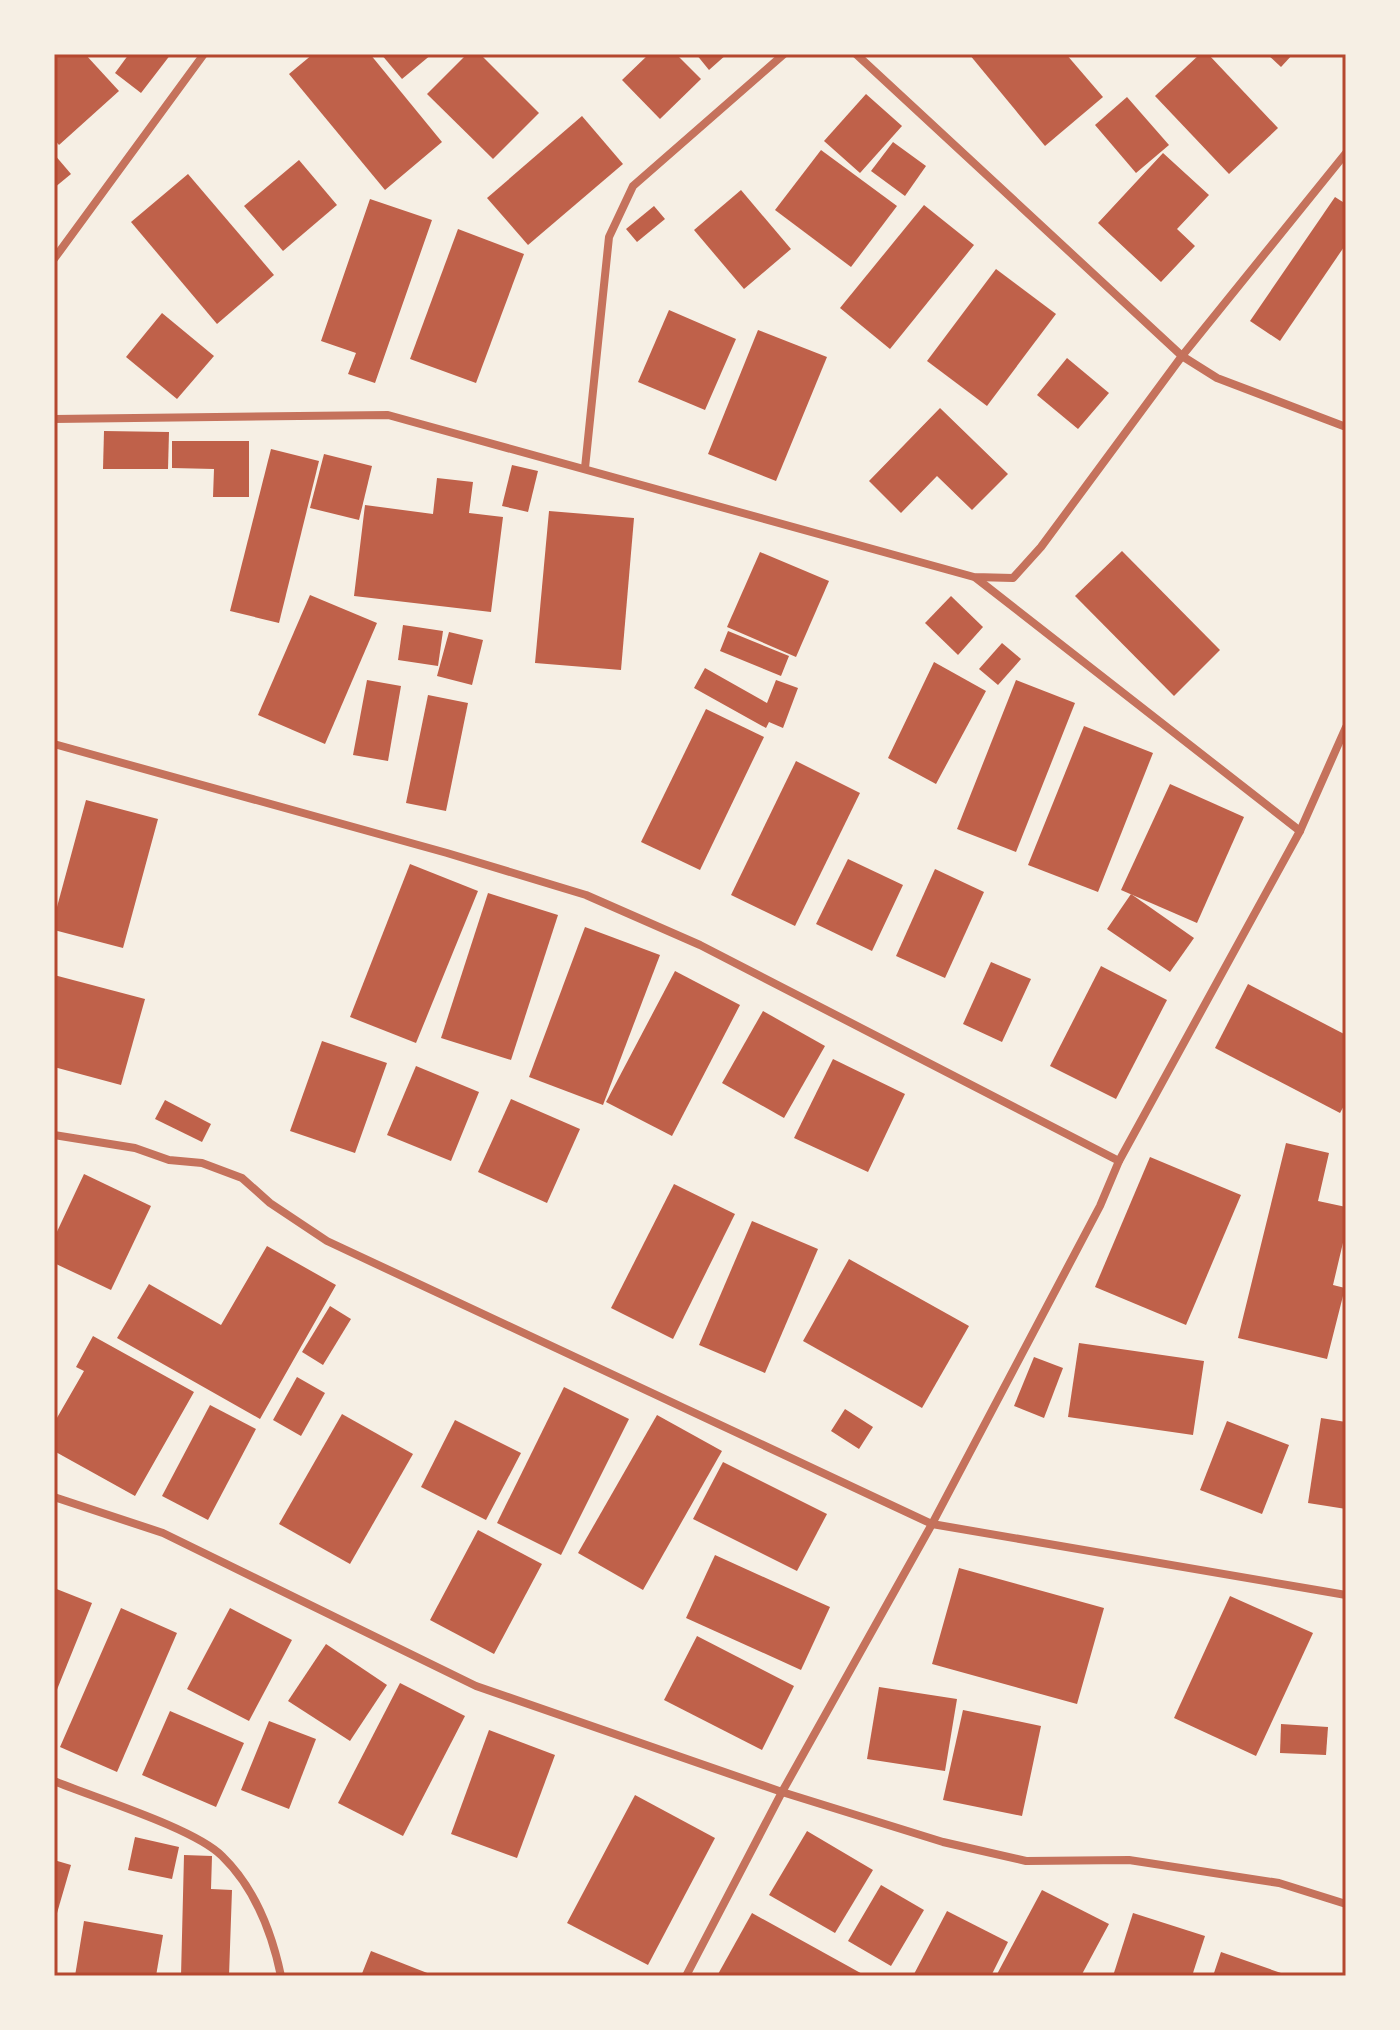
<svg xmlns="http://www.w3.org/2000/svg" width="1400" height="2030" font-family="Mulish,sans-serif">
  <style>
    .building { fill: #bf614a }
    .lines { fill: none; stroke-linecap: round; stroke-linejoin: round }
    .minor { stroke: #c5725c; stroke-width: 8 }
    .neatline { fill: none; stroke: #b5482f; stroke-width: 3 }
  </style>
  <rect width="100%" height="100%" fill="#f6efe4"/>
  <g class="building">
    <polygon points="54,54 85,54 119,91 59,145 54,139"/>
    <polygon points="129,54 171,54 141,93 115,73"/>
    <polygon points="313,54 370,54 442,142 385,190 289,74"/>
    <polygon points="381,54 432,54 402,79"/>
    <polygon points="467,54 480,54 539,113 493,159 427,94"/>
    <polygon points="649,54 676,54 701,79 660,119 622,80"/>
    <polygon points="696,54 727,54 709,70"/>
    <polygon points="969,54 1066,54 1103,97 1045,146"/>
    <polygon points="1200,54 1208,54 1278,128 1229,174 1155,96"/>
    <polygon points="1267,54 1293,54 1281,67"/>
    <polygon points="866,94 902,126 860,173 824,141"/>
    <polygon points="1127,97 1169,145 1136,173 1095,125"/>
    <polygon points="582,116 623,164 528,245 487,198"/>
    <polygon points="893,142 926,166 905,196 871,171"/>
    <polygon points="821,150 897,206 851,267 775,210"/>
    <polygon points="1163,153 1209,195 1177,229 1195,246 1161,282 1098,223"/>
    <polygon points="54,154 71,174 54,188"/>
    <polygon points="299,160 337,205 283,251 244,206"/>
    <polygon points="188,174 274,275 217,324 131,222"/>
    <polygon points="741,190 791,249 744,289 694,230"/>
    <polygon points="1335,197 1346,204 1346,244 1280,341 1250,321"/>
    <polygon points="370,199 432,220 375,383 348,374 356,353 321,341"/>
    <polygon points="924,205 974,245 890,349 840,308"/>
    <polygon points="654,206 665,219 637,242 626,229"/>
    <polygon points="458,229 524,254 476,383 410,359"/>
    <polygon points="996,269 1056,314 987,406 927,361"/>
    <polygon points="669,310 736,339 705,410 638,382"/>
    <polygon points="162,313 214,356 177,399 126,357"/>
    <polygon points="758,330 827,357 776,481 708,454"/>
    <polygon points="1067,358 1109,393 1078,429 1037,395"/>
    <polygon points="940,408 1008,474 972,510 937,476 901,513 869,481"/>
    <polygon points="104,431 169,432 168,469 103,469"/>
    <polygon points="172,441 249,441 249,497 213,497 214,469 172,468"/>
    <polygon points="271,449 319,461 279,623 230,611"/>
    <polygon points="324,454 372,466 359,520 310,508"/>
    <polygon points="512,465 538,471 528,512 502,506"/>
    <polygon points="437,478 473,482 469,513 503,517 491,612 354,596 365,505 433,514"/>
    <polygon points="549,511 634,518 621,670 535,663"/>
    <polygon points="1122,551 1220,650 1174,696 1075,596"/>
    <polygon points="760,552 829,581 796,657 727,627"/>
    <polygon points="310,595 377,623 325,744 258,715"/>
    <polygon points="951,596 983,627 958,655 925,623"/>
    <polygon points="403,625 443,631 438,666 398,660"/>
    <polygon points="728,631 789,656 781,676 720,651"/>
    <polygon points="449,632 483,640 472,685 437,676"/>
    <polygon points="1002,643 1021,659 998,685 979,669"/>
    <polygon points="934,662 986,691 936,784 888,758"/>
    <polygon points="705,668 767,703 776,680 798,688 783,728 769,722 766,728 694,688"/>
    <polygon points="367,680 401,686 388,761 353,755"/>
    <polygon points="1016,680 1075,703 1016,852 957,829"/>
    <polygon points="428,695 468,703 446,811 406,803"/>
    <polygon points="706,709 764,737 700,870 641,842"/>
    <polygon points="1084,726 1153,753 1098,892 1028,865"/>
    <polygon points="796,761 860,793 795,926 731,895"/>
    <polygon points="1170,784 1244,817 1197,923 1121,890"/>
    <polygon points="86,800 158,819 123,948 54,930 54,918"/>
    <polygon points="848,859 903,885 872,951 816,924"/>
    <polygon points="410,864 478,891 416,1043 350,1017"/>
    <polygon points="935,869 984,892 945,978 896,956"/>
    <polygon points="488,893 558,915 511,1060 441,1038"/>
    <polygon points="1131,894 1194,938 1170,972 1107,929"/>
    <polygon points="585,927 660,955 603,1105 529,1077"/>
    <polygon points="991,962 1031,979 1002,1042 963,1024"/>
    <polygon points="1101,966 1167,1000 1116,1099 1050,1066"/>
    <polygon points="675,971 740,1005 672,1136 606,1102"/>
    <polygon points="54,975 145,999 121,1085 54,1067"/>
    <polygon points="1248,984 1346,1035 1346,1102 1340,1113 1215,1048"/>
    <polygon points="763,1011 825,1046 784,1118 722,1083"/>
    <polygon points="322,1041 387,1063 355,1153 290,1131"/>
    <polygon points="833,1059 905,1094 868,1172 794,1138"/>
    <polygon points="416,1066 479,1092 451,1161 387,1135"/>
    <polygon points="511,1099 580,1129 547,1203 478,1172"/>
    <polygon points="165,1100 211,1124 202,1142 155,1119"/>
    <polygon points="1286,1143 1329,1153 1318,1201 1346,1207 1346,1230 1333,1285 1345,1288 1327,1359 1238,1338"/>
    <polygon points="1150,1157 1241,1195 1186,1325 1095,1287"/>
    <polygon points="84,1174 151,1206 111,1290 54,1263 54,1238"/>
    <polygon points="674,1184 735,1214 673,1339 611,1308"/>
    <polygon points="752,1221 818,1249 765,1373 699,1345"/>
    <polygon points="267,1246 336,1285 260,1419 117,1338 149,1284 221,1325"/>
    <polygon points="849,1259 969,1326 922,1408 803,1341"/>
    <polygon points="330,1306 351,1319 323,1365 302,1352"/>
    <polygon points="93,1336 194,1392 135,1496 54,1451 54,1423 84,1371 76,1367"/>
    <polygon points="1079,1343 1204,1361 1193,1435 1068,1417"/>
    <polygon points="1034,1357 1063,1368 1044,1418 1014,1406"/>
    <polygon points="297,1377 325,1393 301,1436 273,1420"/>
    <polygon points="564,1387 629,1419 561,1555 497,1523"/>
    <polygon points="210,1405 256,1429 208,1520 162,1496"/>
    <polygon points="845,1409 873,1427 859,1449 831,1431"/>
    <polygon points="342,1414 413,1454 350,1564 279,1524"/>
    <polygon points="657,1415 722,1451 643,1590 578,1553"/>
    <polygon points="1321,1418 1346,1422 1346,1509 1308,1503"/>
    <polygon points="455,1420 521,1453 486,1520 421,1487"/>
    <polygon points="1227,1421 1289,1445 1262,1514 1200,1490"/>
    <polygon points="723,1462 827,1514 797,1571 693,1519"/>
    <polygon points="478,1530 542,1564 494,1654 430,1620"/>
    <polygon points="715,1555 830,1607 801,1670 686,1618"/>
    <polygon points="959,1568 1104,1608 1077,1704 932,1664"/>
    <polygon points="54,1588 92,1603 54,1697"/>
    <polygon points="1230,1596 1313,1633 1256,1756 1174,1718"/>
    <polygon points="121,1608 177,1633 117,1772 60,1747"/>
    <polygon points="230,1608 292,1640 249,1721 187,1689"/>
    <polygon points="697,1636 794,1686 762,1750 664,1700"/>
    <polygon points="326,1644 387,1685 350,1741 288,1701"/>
    <polygon points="400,1683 465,1716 403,1836 338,1803"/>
    <polygon points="879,1687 957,1699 945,1771 867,1759"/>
    <polygon points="963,1710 1041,1726 1022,1816 943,1800"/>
    <polygon points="170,1711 244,1743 216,1807 142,1775"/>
    <polygon points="269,1721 316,1739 289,1809 241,1790"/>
    <polygon points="1281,1724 1328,1727 1326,1755 1280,1753"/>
    <polygon points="489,1730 555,1755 517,1858 451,1834"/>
    <polygon points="635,1795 715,1838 648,1965 567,1923"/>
    <polygon points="807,1831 873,1870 835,1933 769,1895"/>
    <polygon points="135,1837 179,1847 172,1879 128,1870"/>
    <polygon points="184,1855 212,1856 211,1889 232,1890 229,1976 181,1976"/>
    <polygon points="54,1860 71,1865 55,1920 54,1920"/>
    <polygon points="881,1885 924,1910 891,1966 848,1941"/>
    <polygon points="1042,1890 1109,1924 1081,1976 996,1976"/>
    <polygon points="947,1911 1008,1942 991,1976 913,1976"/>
    <polygon points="752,1913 866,1976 717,1976"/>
    <polygon points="1133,1913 1205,1936 1192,1976 1113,1976"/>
    <polygon points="84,1921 163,1935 156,1976 75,1976"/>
    <polygon points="371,1951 435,1976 361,1976"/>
    <polygon points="1221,1952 1281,1973 1279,1976 1213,1976"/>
  </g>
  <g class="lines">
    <g class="minor">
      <polyline points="856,54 1182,356 1217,378 1346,427"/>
      <polyline points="54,259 204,54"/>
      <polyline points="54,419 388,415 974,577 1013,578 1041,547 1182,356 1346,153"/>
      <polyline points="585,468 609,237 633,186 784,54"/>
      <polyline points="976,578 1300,831"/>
      <polyline points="54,744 447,853 586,895 700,945 1119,1161"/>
      <polyline points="54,1135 135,1148 169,1160 202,1163 242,1178 270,1203 327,1241 932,1524 1346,1595"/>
      <polyline points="54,1497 163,1533 476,1686 782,1792 943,1842 1026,1861 1129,1860 1279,1883 1346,1904"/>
      <path d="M54,1781C95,1798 194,1828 222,1856C254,1887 272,1933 281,1976"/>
      <polyline points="686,1976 782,1792 932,1524 1100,1206 1119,1161 1300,831 1346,727"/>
    </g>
  </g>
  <rect width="1400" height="2030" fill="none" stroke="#f6efe4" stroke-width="112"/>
  <rect x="56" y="56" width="1288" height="1918" class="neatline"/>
</svg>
